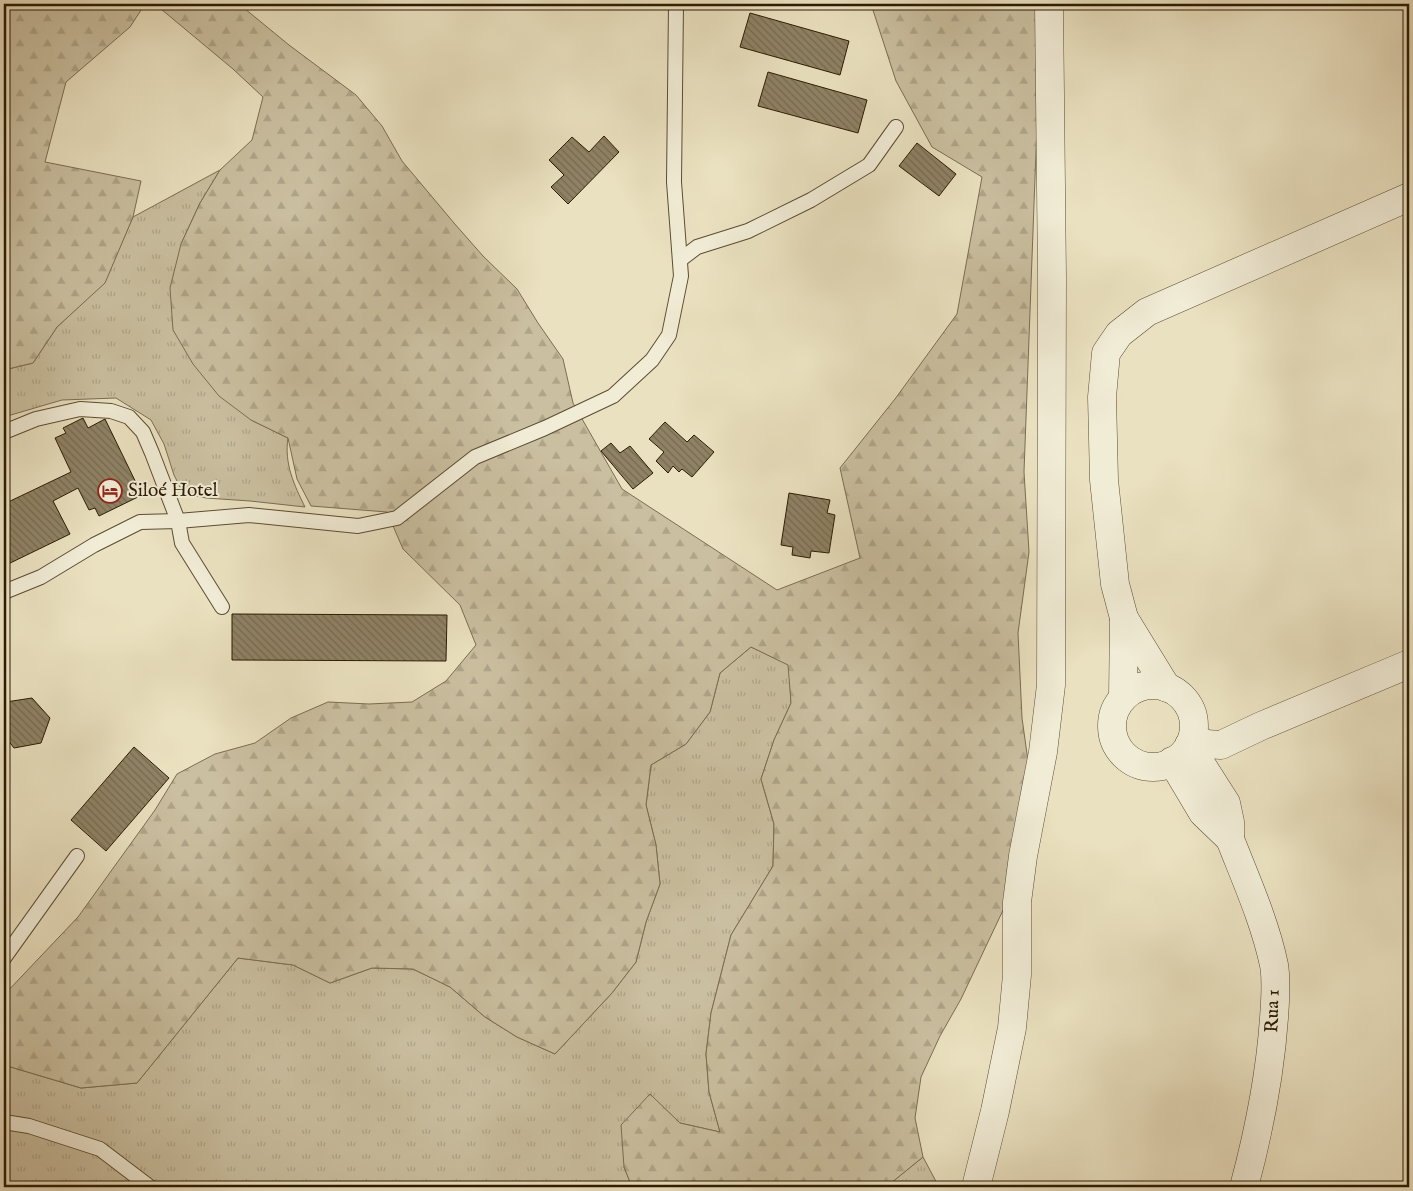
<svg xmlns="http://www.w3.org/2000/svg" width="1413" height="1191" font-family="'IM FELL English',serif">
  <style>
    .grass { fill: url(#grass-tufts); stroke: #7b6d52 }
    .forest { fill: url(#forest-firs); stroke: #7b6d52 }
    .building { fill: url(#building-back-hatch); stroke: #2c1b03 }
    .lines { fill: none; stroke-linecap: round; stroke-linejoin: round }
    .service-casing { stroke: #5c4c32; stroke-width: 16 }
    .minor-casing { stroke: #5c4c32; stroke-width: 29 }
    .service { stroke: #f1ecd6; stroke-width: 14 }
    .minor { stroke: #f1ecd6; stroke-width: 28 }
    .labels { text-anchor: middle; dominant-baseline: central; stroke-width: 4; stroke-linejoin: round; paint-order: stroke }
    .poi-label { font-size: 19px; fill: #2c1b03; stroke: #f1ecd6; text-anchor: start }
    .street-label { font-size: 19px; fill: #2c1b03; stroke: #f1ecd6 }
  </style>
  <defs>
    <pattern id="grass-tufts" width="24" height="20" patternUnits="userSpaceOnUse" patternTransform="scale(1.25)"><rect width="24" height="20" fill="#cabfa0"/><path d="M3 7l-1-3M5 7V3M7 7l1-3M15 17l-1-3M17 17v-4M19 17l1-3" fill="none" stroke="#aea488"/></pattern>
    <pattern id="forest-firs" width="22" height="20" patternUnits="userSpaceOnUse" patternTransform="scale(1.25)"><rect width="22" height="20" fill="#cabfa0"/><path d="M5 1l3.5 6h-7zM16 11l3.5 6h-7z" fill="#aea488"/></pattern>
    <pattern id="building-back-hatch" width="6" height="6" patternUnits="userSpaceOnUse" patternTransform="scale(1.25)"><rect width="6" height="6" fill="#8f8265"/><path d="M-1 5l2 2M0 0l6 6M5-1l2 2" fill="none" stroke="#756a51"/></pattern>
  </defs>
  <rect width="100%" height="100%" fill="#eae1c0"/>
  <filter id="stains"><feTurbulence type="fractalNoise" baseFrequency=".004" numOctaves="4"/><feColorMatrix values="0 0 0 0 .2 0 0 0 0 .09 0 0 0 0 .02 0 0 0 .5 -.17"/></filter>
  <radialGradient id="worn" r=".72"><stop offset=".6" stop-color="#630" stop-opacity="0"/><stop offset="1" stop-color="#630" stop-opacity=".3"/></radialGradient>
  <g class="grass">
    <path d="M220,170L200,203L181,244L251,420L288,438C284,463 294,485 305,507L250,501L206,498L183,493L174,475L164,444L151,420L116,398L62,400L4,417V370L33,363L57,327L104,283L133,217Z"/>
    <polygon points="751,647 789,665 791,703 774,740 761,779 774,824 773,866 731,935 711,1013 706,1054 709,1092 720,1132 680,1123 650,1095 624,1167 632,1187 4,1187 4,1065 81,1088 137,1083 238,958 293,965 330,983 372,968 413,969 450,987 485,1017 517,1037 555,1054 612,993 636,962 646,922 660,884 656,845 646,805 651,765 686,744 710,712 720,673"/>
    <polygon points="923,1157 939,1187 890,1187 891,1183"/>
  </g>
  <g class="forest">
    <polygon points="4,4 145,4 130,27 66,82 45,162 141,181 133,217 105,283 57,327 33,363 4,370"/>
    <polygon points="155,4 239,4 289,45 356,95 382,126 402,161 454,223 483,256 517,289 538,323 563,359 573,403 622,489 777,590 860,558 840,468 895,399 957,314 982,177 932,147 896,81 871,4 1038,4 1041,17 1024,472 1029,552 1018,633 1022,718 1034,804 1014,887 961,999 940,1036 921,1077 915,1118 923,1157 891,1183 890,1187 632,1187 624,1167 621,1125 650,1094 680,1123 720,1132 709,1092 706,1054 711,1013 731,935 773,866 774,824 761,779 774,740 791,703 788,665 751,647 720,673 710,712 686,744 651,765 646,805 656,845 660,884 646,922 636,962 612,993 555,1054 517,1037 485,1017 450,987 413,969 372,968 330,983 293,965 238,958 137,1083 81,1088 4,1065 4,995 78,917 155,810 177,774 215,754 255,743 291,718 328,702 369,704 412,702 446,681 476,645 460,605 403,549 387,512 311,506 297,479 288,438 251,420 219,396 193,364 173,330 170,288 181,244 200,203 220,170 252,140 263,97 233,69"/>
  </g>
  <g class="building">
    <polygon points="750,13 849,41 840,75 740,47"/>
    <polygon points="768,72 867,100 858,133 758,106"/>
    <polygon points="604,136 619,152 568,204 551,187 564,175 549,160 572,137 589,152"/>
    <polygon points="917,143 956,174 939,196 899,166"/>
    <polygon points="83,418 88,428 105,419 142,495 99,516 95,508 89,510 78,488 53,501 70,534 4,566 4,504 71,472 55,438 66,433 63,428"/>
    <polygon points="665,422 687,442 694,435 714,452 692,477 682,469 679,472 673,466 668,473 656,461 664,452 649,439"/>
    <polygon points="611,443 620,453 630,446 653,473 633,489 601,451"/>
    <polygon points="789,493 830,500 827,513 835,515 829,553 811,551 810,558 792,555 793,547 781,545"/>
    <polygon points="232,614 447,615 446,661 232,660"/>
    <polygon points="32,698 50,718 41,743 14,748 4,735 4,709 6,702"/>
    <polygon points="134,747 169,778 106,851 71,820"/>
  </g>
  <g class="lines">
    <g class="service-casing">
      <g id="service">
        <polyline points="680,260 697,247 748,231 811,200 869,165 896,127"/>
        <polyline points="4,432 36,419 80,409 111,411 129,417 143,432 152,453 178,521 182,543 222,607"/>
        <polyline points="4,592 41,577 94,545 140,522 178,521 249,515 358,526 397,518 475,457 545,428 613,396 652,360 669,335 681,276 674,182 676,4"/>
        <polyline points="4,958 77,856"/>
        <polyline points="4,1122 29,1126 100,1149 150,1187"/>
      </g>
    </g>
    <g class="minor-casing">
      <g id="minor">
        <polyline points="1124,618 1167,688"/>
        <circle cx="1153" cy="726" r="41"/>
        <polyline points="1123,698 1124,618 1115,584 1104,480 1102,397 1106,353 1119,334 1147,312 1409,197"/>
        <polyline points="1193,737 1206,744 1221,745 1261,726 1409,664"/>
        <path d="M1189,745L1226,803L1230,822V839C1246,880 1265,922 1274,965C1277,982 1275,1002 1274,1018C1270,1076 1259,1131 1244,1187"/>
        <polyline points="1172,761 1203,813 1230,839"/>
        <polyline points="976,1187 995,1111 1012,1028 1017,975 1017,902 1023,856 1043,752 1051,685 1052,278 1049,4"/>
      </g>
    </g>
    <use href="#service" class="service"/>
    <use href="#minor" class="minor"/>
  </g>
  <defs>
    <g id="hotel-ring" transform="scale(1.25)"><circle r="9.5" fill="#f1ecd6" stroke="#8f2418" stroke-width="1.5"/><path d="M-6-4.5h1.5V1H6V5H4.5V3h-9V5H-6ZM-4 0a1.8 1.8 0 1 1 3.6 0ZM.5 0V-2.5h3Q6-2.5 6 0Z" fill="#8f2418"/></g>
  </defs>
  <g fill-rule="evenodd">
    <use href="#hotel-ring" x="110" y="491"/>
  </g>
  <g class="labels">
    <g class="poi-label">
      <text x="128" y="491">Siloé Hotel</text>
    </g>
    <g class="street-label">
      <text transform="translate(1273 1011) rotate(-88)">Rua 1</text>
    </g>
  </g>
  <rect width="1413" height="1191" fill="none" stroke="#eae1c0" stroke-width="20"/>
  <rect x="5" y="5" width="1403" height="1181" fill="none" stroke="#2c1b03" stroke-width="2.5"/>
  <rect x="10" y="10" width="1393" height="1171" fill="none" stroke="#2c1b03"/>
  <rect width="100%" height="100%" filter="url(#stains)"/>
  <rect width="100%" height="100%" fill="url(#worn)"/>
</svg>
